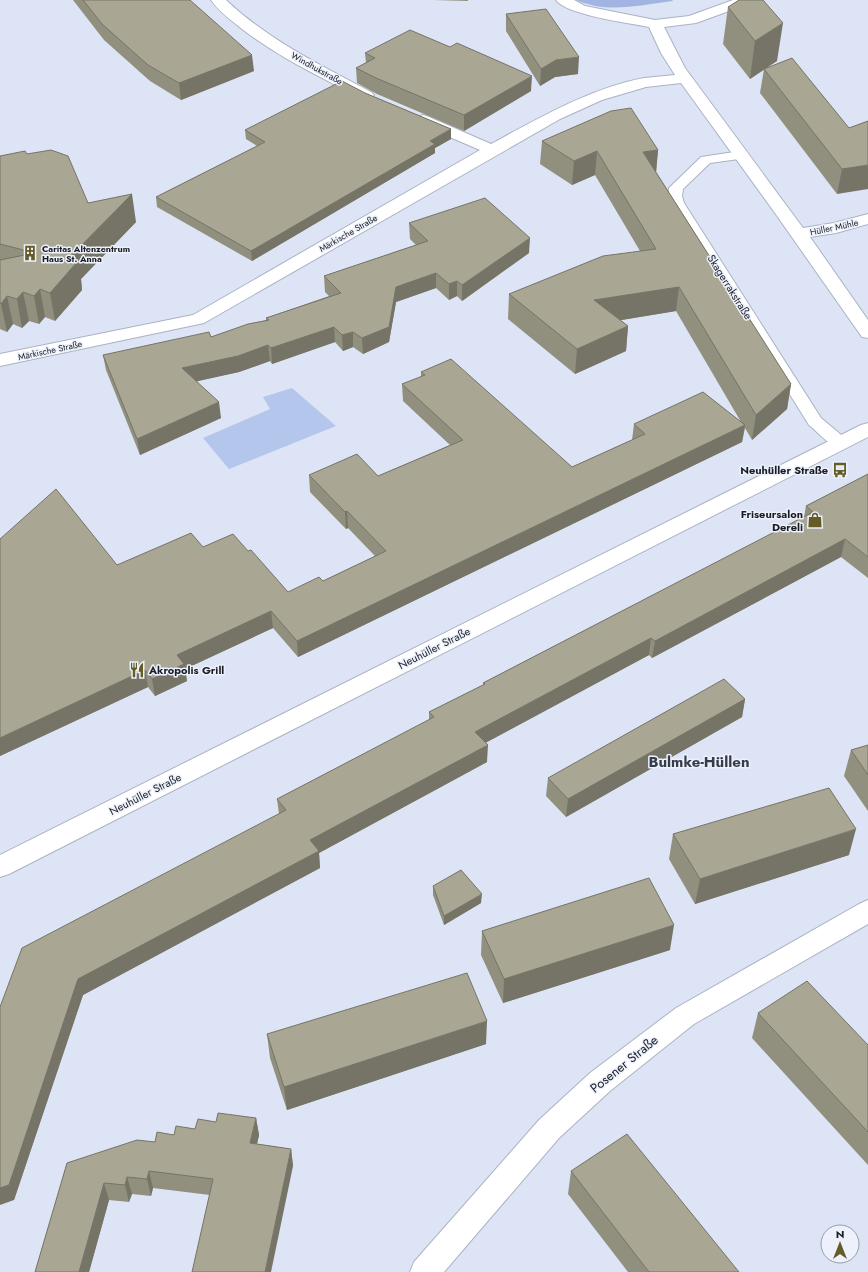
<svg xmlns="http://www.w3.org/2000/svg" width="868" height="1272" font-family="Jost,sans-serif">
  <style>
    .green { fill: #b5c6ed }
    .forest { fill: #a2b5e2 }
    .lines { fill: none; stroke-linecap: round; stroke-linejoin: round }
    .service-casing { stroke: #abb2c3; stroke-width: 2 }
    .minor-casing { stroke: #abb2c3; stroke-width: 2 }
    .service { fill: #fff; fill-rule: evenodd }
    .minor { fill: #fff; fill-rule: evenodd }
    .wall { fill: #918f7e }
    .shaded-wall { fill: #767467 }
    .building { fill: #a9a693; stroke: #767467 }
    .labels { text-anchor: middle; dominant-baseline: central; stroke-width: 3; stroke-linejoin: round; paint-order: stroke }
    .far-street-label { font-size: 9px; fill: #1b1d24; stroke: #ecf1fc }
    .far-poi-label { font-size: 9px; font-weight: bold; fill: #1b1d24; stroke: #ecf1fc; text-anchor: start }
    .street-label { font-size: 11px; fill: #1b1d24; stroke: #ecf1fc }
    .poi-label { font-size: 11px; font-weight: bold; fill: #1b1d24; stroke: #ecf1fc; text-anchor: end }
    .near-street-label { font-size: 13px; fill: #1b1d24; stroke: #ecf1fc }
    .district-label { font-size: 15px; font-weight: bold; fill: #363c4a; stroke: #ecf1fc }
  </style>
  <rect width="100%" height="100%" fill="#dce4f6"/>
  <polygon class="green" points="292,388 336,426 229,469 203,438 270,409 263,397"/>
  <path class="forest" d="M576,0H672L673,1C640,5 608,14 576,0Z"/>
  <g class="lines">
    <g class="service-casing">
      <path id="service" d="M741,151L746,152L748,155L746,158L710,163L683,189L682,196L684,203L821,418L846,439L848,443L846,447C832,450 819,433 809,425L670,203L668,196L669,188L701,157Z"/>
    </g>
    <g class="minor-casing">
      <g id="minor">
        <path d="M211,0H226C268,40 320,65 371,92L374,95L371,98L366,100L361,98C318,76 274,55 237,25C228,18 218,10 211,0Z"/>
        <path d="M556,0H574L585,6L655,20L689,16L733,0H753L751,3L696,23L664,27L685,68L803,228L834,223L868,214V224L836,233L810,237L868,320V338L862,337L775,213L681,83L646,87L602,100L560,119L204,323L0,366V354L193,315L480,150L417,123L415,120L417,117L423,115L429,117L491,144C539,118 591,88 644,78C654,77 665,76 675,75L661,53L649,27C630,23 566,15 556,0Z"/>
        <polygon points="868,423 868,437 9,874 0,877 0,855 861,425"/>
        <polygon points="868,900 868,924 694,1024 610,1091 559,1138 444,1272 410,1272 414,1262 539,1120 590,1073 676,1008 859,904"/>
      </g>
    </g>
    <use href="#service" class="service"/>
    <use href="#minor" class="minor"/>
  </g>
  <g class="wall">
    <polygon points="73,0 190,0 254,71 181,100 150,81 104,40"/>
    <polygon points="433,0 468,0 468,1"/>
    <polygon points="728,7 777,61 765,68 849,128 868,121 837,194 760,93 764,69 750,79 723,44"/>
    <polygon points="506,14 578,74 555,77 540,86 506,31"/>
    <polygon points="365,53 531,91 464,131 377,94 357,83 356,68 366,63"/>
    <polygon points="365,93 451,129 451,139 435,148 435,153 252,261 157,207 156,197 257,146 246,139 245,130"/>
    <polygon points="542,141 658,150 656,172 791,384 787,409 752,440 745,428 742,442 298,657 273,628 185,669 187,681 155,696 148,687 0,756 0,539 117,565 203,547 248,551 288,592 323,581 375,556 348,528 346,529 310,492 309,475 378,476 450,445 403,401 402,384 421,377 421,372 572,467 632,440 634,424 741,422 676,311 620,320 628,326 626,351 575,374 508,319 509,294 640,251 595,175 572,185 540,164"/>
    <polygon points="27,154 88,203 136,222 81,279 82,290 55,321 45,317 39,324 29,321 22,328 13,324 7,332 0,329 0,156"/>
    <polygon points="409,223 529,253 462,301 457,296 449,300 436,288 396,302 389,342 363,354 353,347 343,351 335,342 272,364 270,361 239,372 197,381 221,418 140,455 106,370 103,355 211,337 266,320 266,318 329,296 325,292 324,276 416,245 410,239"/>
    <polygon points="868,474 868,578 841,557 652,658 649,655 485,743 487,762 319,853 320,868 83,995 14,1200 0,1007 279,814 277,799 429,720 429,712 483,685 483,683 804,517 806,506"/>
    <polygon points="745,699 742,717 566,817 546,796 548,778"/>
    <polygon points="868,745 868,811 844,776 851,750"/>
    <polygon points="673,834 849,855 695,904 669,859"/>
    <polygon points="433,886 481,903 444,925 433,895"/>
    <polygon points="482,931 670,950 503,1003 481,955"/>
    <polygon points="758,1013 868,1045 868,1165 752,1038"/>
    <polygon points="267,1034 486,1044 287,1110 270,1058"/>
    <polygon points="256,1118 259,1135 257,1144 291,1149 293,1166 210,1195 153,1188 151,1196 132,1194 129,1202 109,1200 89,1272 35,1272 67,1163 155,1142 216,1122"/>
    <polygon points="571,1171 739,1272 628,1272 568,1194"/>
  </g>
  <g class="shaded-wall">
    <polygon points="783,23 777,61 750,79 755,41"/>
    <polygon points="252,55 254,71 181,100 179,83"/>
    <polygon points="579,57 578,74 555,77 540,86 541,69 556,60"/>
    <polygon points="532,76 531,91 464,131 464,115"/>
    <polygon points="451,129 451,139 435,148 435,153 252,261 251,251"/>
    <polygon points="658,150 656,173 643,152"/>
    <polygon points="597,151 595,175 572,185 574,161"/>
    <polygon points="868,165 868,189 837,194 842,169"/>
    <polygon points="132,194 136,222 81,279 82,290 55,321 50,293 68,259"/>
    <polygon points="530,238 529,253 462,301 462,285"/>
    <polygon points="436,273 436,288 396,302 389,342 363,354 362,338 396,287"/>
    <polygon points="457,281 457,296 449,300 449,284"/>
    <polygon points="679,287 676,311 592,325 594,300"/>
    <polygon points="40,289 45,317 39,324 34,296"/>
    <polygon points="23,292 29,321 22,328 17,299"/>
    <polygon points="7,296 13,324 7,332 1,304"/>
    <polygon points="628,326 626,351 575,374 577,349"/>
    <polygon points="334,327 335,342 272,364 271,348"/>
    <polygon points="353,332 353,347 343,351 342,335"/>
    <polygon points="268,345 270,361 239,372 185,384 182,368"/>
    <polygon points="791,384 787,409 752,440 756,415"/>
    <polygon points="219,402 221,418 140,455 137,439"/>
    <polygon points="745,425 742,442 298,657 297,641"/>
    <polygon points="347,511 348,528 346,529 345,512"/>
    <polygon points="845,539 841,557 652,658 655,641"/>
    <polygon points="271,611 273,628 185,669 187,681 155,696 152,679 177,655"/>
    <polygon points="651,638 649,655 474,749 475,732"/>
    <polygon points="145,670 148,687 0,756 0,738"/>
    <polygon points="745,699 742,717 566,817 568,799"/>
    <polygon points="488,745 487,762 319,853 320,868 83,995 14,1200 0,1205 0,1188 78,979 310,840"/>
    <polygon points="856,829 849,855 695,904 700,879"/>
    <polygon points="482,894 481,903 444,925 444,916"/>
    <polygon points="674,925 670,950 503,1003 504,979"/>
    <polygon points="487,1021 486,1044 287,1110 284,1087"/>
    <polygon points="256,1118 259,1135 253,1161 250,1143"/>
    <polygon points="291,1149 293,1166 271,1272 265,1272"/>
    <polygon points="149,1171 153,1188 151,1196 147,1179"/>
    <polygon points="127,1177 132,1194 129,1202 125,1185"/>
    <polygon points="104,1183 109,1200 89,1272 79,1272"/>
  </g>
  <g class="building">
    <polygon points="83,0 190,0 252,55 179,83 148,65 102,24"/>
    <polygon points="739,0 763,0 783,23 755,41 728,7"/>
    <polygon points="546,9 579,57 556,60 541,69 506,14"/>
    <polygon points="410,30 450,47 457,43 532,76 464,115 376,78 356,68 375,58 365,53"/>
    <polygon points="792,58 849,128 868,121 868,165 842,169 764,69"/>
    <polygon points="342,81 365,93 451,129 430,141 435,144 251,251 156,197 265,142 245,130"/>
    <polygon points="631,108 658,150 643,152 791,384 756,415 679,287 594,300 628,326 577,349 509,294 603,256 656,249 597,151 574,161 542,141 611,111"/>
    <polygon points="51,150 68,156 88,203 132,194 68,259 78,261 50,293 40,289 34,296 23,292 17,299 7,296 1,304 0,303 0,260 35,253 0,244 0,156 25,151 27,154"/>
    <polygon points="485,198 530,238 462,285 457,281 449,284 436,273 396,287 389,327 362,338 353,332 342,335 334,327 271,348 268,345 238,356 182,368 219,402 137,439 103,355 209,332 211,337 248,324 269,320 266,318 341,293 324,276 428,241 409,223"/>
    <polygon points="451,359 572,467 645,434 634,424 703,392 745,425 297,641 271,611 177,655 184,664 152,679 145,670 0,738 0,539 56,489 117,565 191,533 203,547 233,534 248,551 251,550 288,592 319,577 323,581 386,551 347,511 345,512 309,475 357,454 378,476 463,440 402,384 425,375 421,372"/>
    <polygon points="868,474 868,557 845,539 655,641 651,638 475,732 488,745 310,840 319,851 78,979 9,1185 0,1188 0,1007 22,948 286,810 277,799 434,717 429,712 485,684 483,683 813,512 806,506"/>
    <polygon points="724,679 745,699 568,799 548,778"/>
    <polygon points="868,745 868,775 851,750"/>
    <polygon points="829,788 856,829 700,879 673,834"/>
    <polygon points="461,870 482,894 444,916 433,886"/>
    <polygon points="649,878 674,925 504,979 482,931"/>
    <polygon points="467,973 487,1021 284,1087 267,1034"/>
    <polygon points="807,981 868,1045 868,1132 758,1013"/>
    <polygon points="218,1113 256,1118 250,1143 291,1149 265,1272 192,1272 213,1179 149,1171 147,1179 127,1177 125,1185 104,1183 79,1272 35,1272 67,1163 137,1140 155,1142 157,1132 174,1135 176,1126 195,1129 198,1119 216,1122"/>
    <polygon points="627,1134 739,1272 649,1272 571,1171"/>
  </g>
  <defs>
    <g id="building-bare" transform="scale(1.2)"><path d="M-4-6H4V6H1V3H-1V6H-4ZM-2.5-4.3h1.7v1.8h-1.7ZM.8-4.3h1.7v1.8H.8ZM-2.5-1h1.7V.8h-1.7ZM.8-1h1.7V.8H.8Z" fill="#645b27" stroke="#ecf1fc" stroke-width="2.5" paint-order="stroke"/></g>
    <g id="bus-bare" transform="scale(1.2)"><path d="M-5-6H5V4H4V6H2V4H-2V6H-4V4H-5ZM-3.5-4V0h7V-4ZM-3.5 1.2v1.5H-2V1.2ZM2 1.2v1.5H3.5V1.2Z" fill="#645b27" stroke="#ecf1fc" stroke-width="2.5" paint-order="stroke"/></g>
    <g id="shop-bare" transform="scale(1.2)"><path d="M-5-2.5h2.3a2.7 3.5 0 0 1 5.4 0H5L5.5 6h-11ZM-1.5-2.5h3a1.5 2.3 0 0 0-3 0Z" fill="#645b27" stroke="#ecf1fc" stroke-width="2.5" paint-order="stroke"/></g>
    <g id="restaurant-bare" transform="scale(1.2)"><path d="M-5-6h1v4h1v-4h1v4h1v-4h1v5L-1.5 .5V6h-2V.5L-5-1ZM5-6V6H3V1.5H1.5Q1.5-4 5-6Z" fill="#645b27" stroke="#ecf1fc" stroke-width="2.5" paint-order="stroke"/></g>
  </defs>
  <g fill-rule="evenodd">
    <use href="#building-bare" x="30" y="253"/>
    <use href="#bus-bare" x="840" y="470"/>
    <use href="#shop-bare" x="815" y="520"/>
    <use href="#restaurant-bare" x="137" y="670"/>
  </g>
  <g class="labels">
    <g class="far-street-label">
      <text transform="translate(317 68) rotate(29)">Windhukstraße</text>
      <text transform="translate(834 227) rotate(-12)">Hüller Mühle</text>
      <text transform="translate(348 233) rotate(-30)">Märkische Straße</text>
      <text transform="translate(50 350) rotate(-12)">Märkische Straße</text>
    </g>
    <g class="far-poi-label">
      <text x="42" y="248">Caritas Altenzentrum<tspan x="42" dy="10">Haus St. Anna</tspan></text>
    </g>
    <g class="street-label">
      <text transform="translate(730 287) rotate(58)">Skagerrakstraße</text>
      <text transform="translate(434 648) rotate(-27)">Neuhüller Straße</text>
      <text transform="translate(145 794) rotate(-27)">Neuhüller Straße</text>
    </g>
    <g class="poi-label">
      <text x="828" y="470">Neuhüller Straße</text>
      <text x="803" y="514">Friseursalon<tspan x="803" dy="13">Dereli</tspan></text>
      <text x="149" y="670" text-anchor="start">Akropolis Grill</text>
    </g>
    <g class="near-street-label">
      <text transform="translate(624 1064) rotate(-39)">Posener Straße</text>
    </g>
    <g class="district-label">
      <text x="699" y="762">Bulmke-Hüllen</text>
    </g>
  </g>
  <g transform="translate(840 1244)"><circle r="19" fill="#ecf1fc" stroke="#989ca6"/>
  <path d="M0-3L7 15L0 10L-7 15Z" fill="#645b27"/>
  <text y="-6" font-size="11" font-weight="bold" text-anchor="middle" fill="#1b1d24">N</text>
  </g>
</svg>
